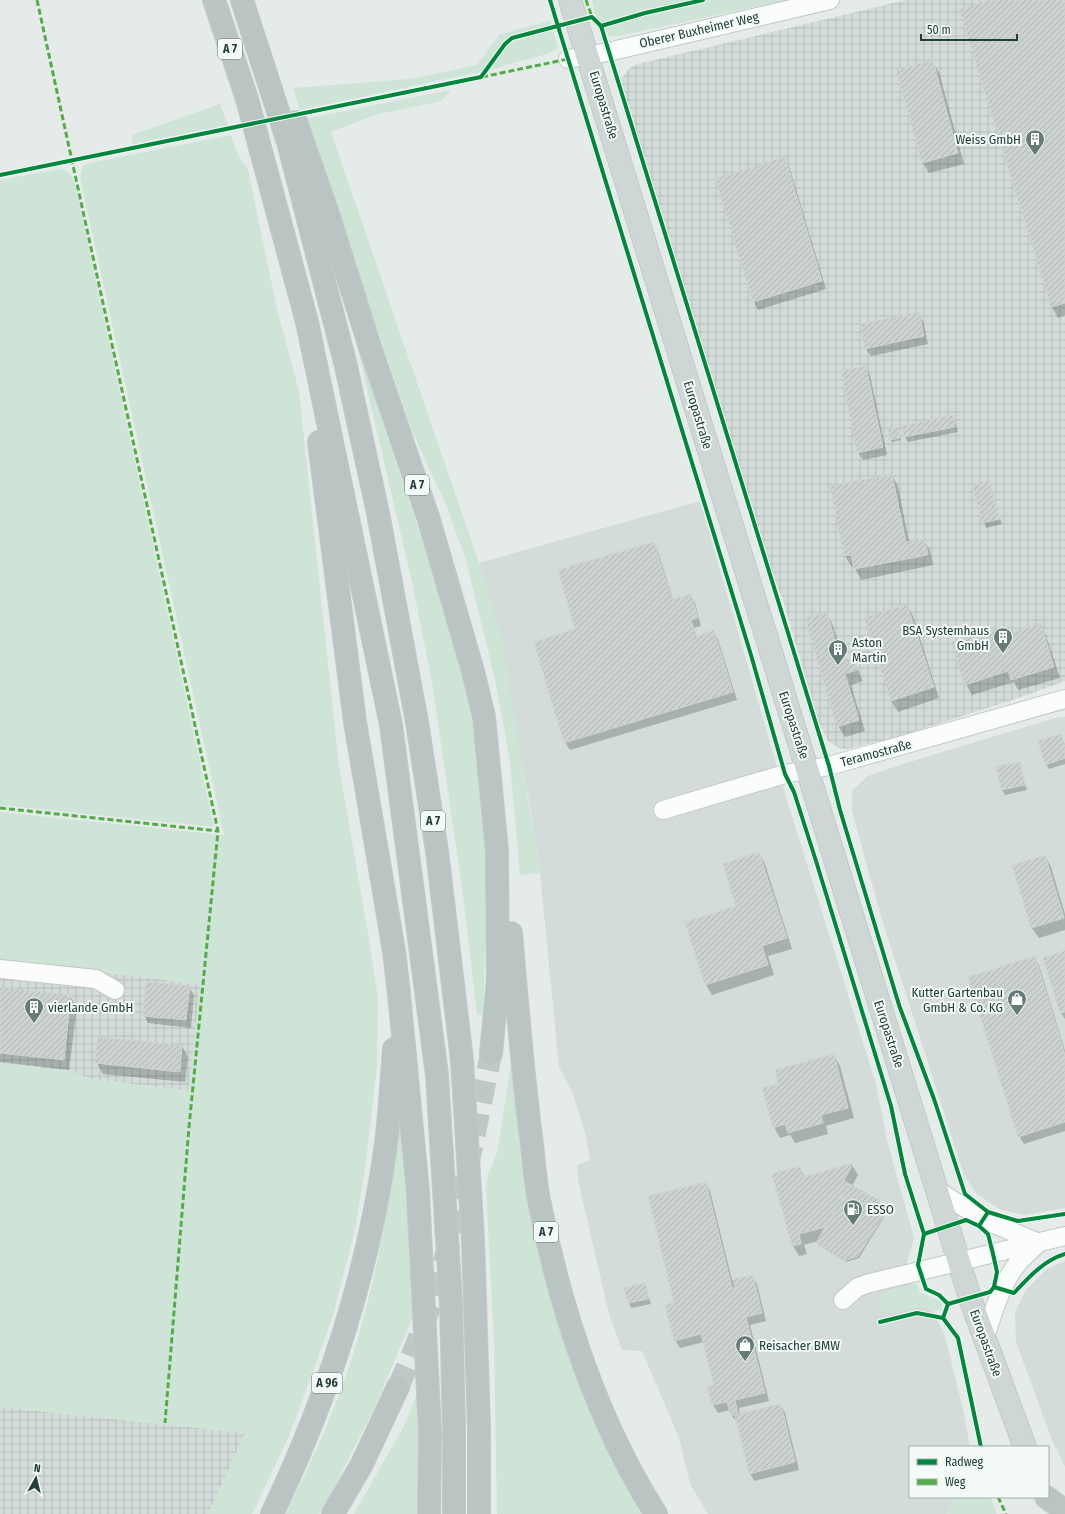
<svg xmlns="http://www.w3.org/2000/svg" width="1065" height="1514" font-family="'Fira Sans Condensed',sans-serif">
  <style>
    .built { fill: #d3dcd9 }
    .industrial { fill: url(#industrial-grid) }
    .green { fill: #cee4d7 }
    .shadow { fill: #0003 }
    .building { fill: url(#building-hatch); stroke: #ced4d2 }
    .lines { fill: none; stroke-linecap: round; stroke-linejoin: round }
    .highway-tunnel { stroke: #bec9c6; stroke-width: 22; stroke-dasharray: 22 11; stroke-linecap: butt }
    .minor-casing { stroke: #c2c8c6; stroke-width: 20 }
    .major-casing { stroke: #c1cac8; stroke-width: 24 }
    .highway-casing { stroke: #c1cac8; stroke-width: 24 }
    .minor { stroke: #fbfcfc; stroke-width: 18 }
    .major { stroke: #ced7d5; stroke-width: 22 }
    .highway { stroke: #bac4c3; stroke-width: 22 }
    .quiet { stroke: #53ad46; stroke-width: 3; stroke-dasharray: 6 3; stroke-linecap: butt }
    .cycleway-casing { stroke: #f4faf7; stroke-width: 6 }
    .cycleway { stroke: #00873e; stroke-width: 4 }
    .labels { text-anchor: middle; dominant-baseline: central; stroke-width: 4; stroke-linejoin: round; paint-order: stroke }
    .shield { fill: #f4faf7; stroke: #617773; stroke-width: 1 }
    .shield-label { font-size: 12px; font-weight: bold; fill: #223f3b }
    .street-label { font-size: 13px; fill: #223f3b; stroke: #f4faf7 }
    .poi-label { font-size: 13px; fill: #223f3b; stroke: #f4faf7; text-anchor: start }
  </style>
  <defs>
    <pattern id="industrial-grid" width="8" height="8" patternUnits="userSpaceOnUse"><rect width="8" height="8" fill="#d3dcd9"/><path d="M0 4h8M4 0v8" fill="none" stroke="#b5bebb"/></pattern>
    <pattern id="building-hatch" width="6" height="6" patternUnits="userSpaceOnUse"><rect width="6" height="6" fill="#ccd2d0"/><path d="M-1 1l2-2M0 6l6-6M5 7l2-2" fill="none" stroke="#afb5b4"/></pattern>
  </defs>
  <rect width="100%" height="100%" fill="#e5ebe9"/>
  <g class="built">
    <polygon points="700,501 785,794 876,1084 887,1140 914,1238 907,1262 915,1289 929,1303 945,1336 962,1405 970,1447 910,1447 910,1497 956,1497 947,1514 708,1514 690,1484 679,1438 642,1351 622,1350 609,1314 578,1180 577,1165 590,1160 585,1133 573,1094 559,1067 540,873 528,794 479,563"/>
    <polygon points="1059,717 1065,717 1065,1208 1025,1215 999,1209 976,1193 964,1175 880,913 852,811 852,791 868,776 906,763"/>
    <polygon points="1065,1261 1065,1467 1052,1440 1016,1342 1015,1313 1026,1290 1047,1269"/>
  </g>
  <g class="industrial">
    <polygon points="906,0 1065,0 1065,681 1021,697 897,737 847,749 839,748 828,741 819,723 783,600 762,550 619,81 630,68 638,64"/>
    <polygon points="0,962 137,976 201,985 189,1091 92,1079 70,1071 0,1063"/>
    <polygon points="0,1407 245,1433 208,1514 0,1514"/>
  </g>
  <g class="green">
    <polygon points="592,0 788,0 619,36 609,36 596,16"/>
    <path d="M550,21L558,48C540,60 517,59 498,68L300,110L293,88L410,79L477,65L500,34Z"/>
    <polygon points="451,90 441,101 375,115 331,132 479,563 501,633 540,873 520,875 510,762 496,684 466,560 446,505 411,429 305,119"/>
    <polygon points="220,104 228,125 132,144 132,135"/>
    <polygon points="231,135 238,155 248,170 277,309 299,391 339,766 369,939 378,999 377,1066 366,1162 356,1225 334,1312 310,1380 289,1436 252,1514 208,1514 245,1433 0,1407 0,1063 70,1071 92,1079 188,1091 200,985 137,976 0,962 0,812 224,835 80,177 83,166 90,163"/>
    <path d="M59,169C69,170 72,175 75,184L214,827L0,805V180Z"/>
    <polygon points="356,341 432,569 463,674 475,735 487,858 487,898 483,1015 477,1015 463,895 432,682 412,582"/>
    <polygon points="512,1060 533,1203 648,1514 497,1514 494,1343 486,1188 488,1175 497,1153"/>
    <path d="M402,1105L415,1312L375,1407L322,1511L319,1514H286C314,1456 342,1397 359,1334C381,1259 392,1183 402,1105Z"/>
    <path d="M917,1284L920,1292L941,1302L942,1305L941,1310C932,1312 925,1307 916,1308C903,1308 874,1324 880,1296L886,1291Z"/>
    <polygon points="417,1394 419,1514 354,1514 404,1426"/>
    <polygon points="956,1497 990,1497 997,1514 947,1514"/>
  </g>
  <g class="shadow">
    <polygon points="993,0 1065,0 1065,315 1058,318 1052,307 961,10"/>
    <polygon points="932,61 939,72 964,164 929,173 923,163"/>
    <polygon points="784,159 789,166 826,289 758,310 754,302 716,179"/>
    <polygon points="918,313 923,321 928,344 871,356 866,349"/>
    <polygon points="866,367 870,375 887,455 863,460 858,452"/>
    <polygon points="953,416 958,432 908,442 905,437 903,426"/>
    <polygon points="898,430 901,440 892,442 891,440"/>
    <polygon points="892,475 898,486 909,542 924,540 930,550 933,565 861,580 854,566 851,566 845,556"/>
    <polygon points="988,481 1002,524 986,528 973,485"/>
    <polygon points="654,543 658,551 673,600 690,595 695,603 701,626 694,628 697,637 714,632 718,639 737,700 570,750 565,742 577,630"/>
    <polygon points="907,605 913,616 939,698 898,712 891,701 865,619"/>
    <polygon points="826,613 832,623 842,654 844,654 849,663 854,661 863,681 851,685 865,731 845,737 838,726"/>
    <polygon points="1040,624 1046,635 1060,678 1018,690 1014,682 972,695 966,684 999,628 1003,635"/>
    <polygon points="1061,735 1065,745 1065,764 1049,769 1046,764"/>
    <polygon points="1019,763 1027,790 1005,795 1002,790 998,767"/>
    <polygon points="759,853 765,864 792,949 768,956 774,975 712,995 706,985"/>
    <polygon points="1045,856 1051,867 1065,914 1065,930 1039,938 1032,928"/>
    <polygon points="1065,952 1065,1019 1061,1013 1045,958"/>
    <polygon points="1034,958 1039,965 1065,1051 1065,1131 1024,1144 1019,1136"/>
    <polygon points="189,987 194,995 191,1028 148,1023 144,1015"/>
    <polygon points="0,988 70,996 77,1007 69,1070 0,1062"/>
    <polygon points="182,1046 188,1057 185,1082 103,1074 97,1063"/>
    <polygon points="834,1055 840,1066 854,1118 826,1126 828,1134 795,1143 790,1135 780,1138 774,1127 779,1085"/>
    <polygon points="852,1165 858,1175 852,1186 880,1203 884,1217 859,1258 846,1262 818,1245 818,1241 804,1245 807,1254 799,1256 793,1246 773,1175 800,1167 805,1178"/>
    <polygon points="706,1183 710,1191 732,1280 752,1276 757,1284 766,1321 750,1325 769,1401 739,1408 740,1415 781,1405 785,1413 799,1470 754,1481 750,1473 738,1423 732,1416 730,1410 718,1413 713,1405 709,1387 715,1385 704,1342 680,1348 675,1340 676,1303"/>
    <polygon points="645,1284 651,1304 631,1308 625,1289"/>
  </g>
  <g class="building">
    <polygon points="989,0 1065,0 1065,303 1051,307 959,9"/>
    <polygon points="933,60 958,153 922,163 896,70"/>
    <polygon points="785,157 822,281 753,302 715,178"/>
    <polygon points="919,312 924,336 865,349 860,324"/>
    <polygon points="866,366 883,447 857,453 841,371"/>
    <polygon points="953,415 955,427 904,437 902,426"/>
    <polygon points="898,427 900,438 890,440 888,429"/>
    <polygon points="892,474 906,542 925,538 928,555 854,569 851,555 844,556 830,486"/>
    <polygon points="989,480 1000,519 982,523 972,484"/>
    <polygon points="654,542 672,600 691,594 698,618 691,620 696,636 714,630 733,692 564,743 534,642 575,629 558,570"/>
    <polygon points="907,604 934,687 891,701 864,618"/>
    <polygon points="827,612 839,654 845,652 847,662 854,660 857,670 845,674 859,720 837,727 805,618"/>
    <polygon points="1041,623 1054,667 1011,680 1008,671 965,685 951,642 1000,627 1002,635"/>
    <polygon points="1061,734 1065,747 1065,758 1045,765 1038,741"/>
    <polygon points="1020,762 1025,785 1001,790 996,766"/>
    <polygon points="759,852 787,938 762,946 768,965 705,985 685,922 736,906 723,864"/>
    <polygon points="1045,855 1064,918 1031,928 1012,865"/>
    <polygon points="1065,950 1065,1012 1060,1013 1043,958"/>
    <polygon points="1035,956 1065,1055 1065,1122 1018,1137 968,977"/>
    <polygon points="146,982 190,986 186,1020 143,1016"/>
    <polygon points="0,987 71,995 64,1060 0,1053"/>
    <polygon points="98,1037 182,1045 180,1072 95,1063"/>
    <polygon points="834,1054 848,1108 821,1115 823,1123 788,1133 785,1124 773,1128 762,1088 778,1084 775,1070"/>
    <polygon points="853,1163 844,1181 850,1184 826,1227 799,1234 801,1244 792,1246 772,1174 800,1166 803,1177"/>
    <polygon points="706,1182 732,1288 735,1288 733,1279 753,1275 762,1313 746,1317 765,1393 735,1400 738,1414 781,1404 795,1462 749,1474 735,1415 731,1416 727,1402 712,1405 707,1386 714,1385 701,1334 674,1341 665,1305 674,1302 648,1196"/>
    <polygon points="850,1184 879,1200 884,1215 858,1256 844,1261 816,1243"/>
    <polygon points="645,1283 649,1299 628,1303 624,1288"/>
  </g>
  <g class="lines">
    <path class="highway-tunnel" d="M398,1387C447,1282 468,1167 491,1054"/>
    <g class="minor-casing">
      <g id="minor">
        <polyline points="568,59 608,52 830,0"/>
        <polyline points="663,810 785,774 829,766 1065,699"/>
        <polyline points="0,969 96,979 115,990"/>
        <polyline points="937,1190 982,1219 1039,1243"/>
        <polyline points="843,1300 858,1287 870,1283 1065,1236"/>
        <path d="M984,1340C993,1314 1000,1285 1018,1263C1024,1256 1032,1250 1038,1243"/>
      </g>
    </g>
    <g class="major-casing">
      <polyline id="major" points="570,0 972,1304 1025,1447"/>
    </g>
    <g class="highway-casing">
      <g id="highway">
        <polyline points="214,0 247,99 307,322 391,725 437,1075 451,1303 454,1429 454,1514"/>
        <polyline points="242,0 288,142 345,362 378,513 417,722 437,851 462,1060 473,1240 479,1428 479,1514"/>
        <polyline points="296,122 328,214 370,347 429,520 473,671 484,717 497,851 498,979 491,1054"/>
        <polyline points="319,442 355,722 394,951 399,994 418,1192 430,1432 429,1514"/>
        <path d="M511,933C517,1001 522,1068 531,1136C534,1159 535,1183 540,1205C561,1311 598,1423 656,1514"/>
        <polyline points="1046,1497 1065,1511"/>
        <path d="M272,1514C327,1399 367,1278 385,1151C390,1117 391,1083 394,1049"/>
        <polyline points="333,1514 362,1464 398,1387"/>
      </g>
    </g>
    <use href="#minor" class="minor"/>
    <use href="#major" class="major"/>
    <use href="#highway" class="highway"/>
    <g class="quiet">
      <polyline points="37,0 218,831 189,1127 165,1423"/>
      <polyline points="586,0 592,17"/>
      <polyline points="482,77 568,59"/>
      <polyline points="0,808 218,831"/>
      <polyline points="998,1497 1006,1514"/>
    </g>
    <g class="cycleway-casing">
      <g id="cycleway">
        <polyline points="550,0 751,655 785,774 794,792 816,861 891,1106 905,1174 924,1234 918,1265 926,1289 939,1295 948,1304 943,1318 958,1338 981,1447"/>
        <polyline points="601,26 829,766 840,810 899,1005 934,1099 965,1194 988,1212 1018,1221 1065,1214"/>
        <polyline points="0,175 481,77 505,44 512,38 592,17 601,26 645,13 703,0"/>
        <polyline points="988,1212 979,1226 988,1234 993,1254 997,1272 994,1287"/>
        <polyline points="924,1234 966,1220 979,1226"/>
        <path d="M948,1304L990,1292L994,1287L1014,1293C1029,1277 1043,1261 1065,1254"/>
        <polyline points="880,1322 917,1313 943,1318"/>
      </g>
    </g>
    <use href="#cycleway" class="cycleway"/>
  </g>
  <defs>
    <g id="building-pin" transform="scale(1)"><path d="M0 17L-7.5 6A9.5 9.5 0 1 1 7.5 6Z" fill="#667b78" stroke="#f4faf7"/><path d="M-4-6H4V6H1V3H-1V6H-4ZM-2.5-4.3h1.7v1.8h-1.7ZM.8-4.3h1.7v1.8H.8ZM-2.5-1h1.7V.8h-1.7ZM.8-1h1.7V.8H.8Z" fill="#fff"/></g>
    <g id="shop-pin" transform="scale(1)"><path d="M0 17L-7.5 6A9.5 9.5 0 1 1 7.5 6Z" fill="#667b78" stroke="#f4faf7"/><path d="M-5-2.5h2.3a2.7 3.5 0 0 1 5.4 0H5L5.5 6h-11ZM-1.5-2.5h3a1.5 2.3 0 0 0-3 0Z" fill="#fff"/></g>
    <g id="fuel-pin" transform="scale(1)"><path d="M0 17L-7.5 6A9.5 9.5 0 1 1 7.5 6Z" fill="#667b78" stroke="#f4faf7"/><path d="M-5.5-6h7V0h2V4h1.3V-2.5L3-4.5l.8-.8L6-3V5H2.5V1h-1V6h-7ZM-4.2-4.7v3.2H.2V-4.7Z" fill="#fff"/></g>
  </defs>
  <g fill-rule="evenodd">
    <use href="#building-pin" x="1035" y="139"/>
    <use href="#building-pin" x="1003" y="637"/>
    <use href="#building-pin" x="838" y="649"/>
    <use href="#shop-pin" x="1017" y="999"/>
    <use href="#building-pin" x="34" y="1007"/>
    <use href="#fuel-pin" x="853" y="1209"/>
    <use href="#shop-pin" x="745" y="1345"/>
  </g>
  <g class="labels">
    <g class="shield">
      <rect x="218" y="39" width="24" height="20" rx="3"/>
      <rect x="405" y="475" width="24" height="20" rx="3"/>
      <rect x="421" y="811" width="24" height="20" rx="3"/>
      <rect x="534" y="1222" width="24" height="20" rx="3"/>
      <rect x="312" y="1373" width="30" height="20" rx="3"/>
    </g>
    <g class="shield-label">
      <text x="230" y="49">A 7</text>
      <text x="417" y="485">A 7</text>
      <text x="433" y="821">A 7</text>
      <text x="546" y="1232">A 7</text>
      <text x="327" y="1383">A 96</text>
    </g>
    <g class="street-label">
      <text transform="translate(699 30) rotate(-13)">Oberer Buxheimer Weg</text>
      <text transform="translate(604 105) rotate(73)">Europastraße</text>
      <text transform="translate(698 415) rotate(73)">Europastraße</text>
      <text transform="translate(794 725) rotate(72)">Europastraße</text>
      <text transform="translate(876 753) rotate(-15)">Teramostraße</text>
      <text transform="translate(889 1034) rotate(72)">Europastraße</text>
      <text transform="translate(986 1343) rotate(70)">Europastraße</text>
    </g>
    <g class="poi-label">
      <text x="1021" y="139" text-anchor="end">Weiss GmbH</text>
      <text x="989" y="630" text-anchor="end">BSA Systemhaus<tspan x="989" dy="15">GmbH</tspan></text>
      <text x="852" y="642">Aston<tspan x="852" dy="15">Martin</tspan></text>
      <text x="1003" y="992" text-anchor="end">Kutter Gartenbau<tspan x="1003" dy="15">GmbH &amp; Co. KG</tspan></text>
      <text x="48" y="1007">vierlande GmbH</text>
      <text x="867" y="1209">ESSO</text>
      <text x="759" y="1345">Reisacher BMW</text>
    </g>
  </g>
  <rect x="909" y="1446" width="140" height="52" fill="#f4faf7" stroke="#a0afac"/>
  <rect x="917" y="1459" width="20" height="6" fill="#00873e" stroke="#a0afac"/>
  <text x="945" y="1466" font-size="12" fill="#223f3b">Radweg</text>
  <rect x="917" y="1479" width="20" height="6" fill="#53ad46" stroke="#a0afac"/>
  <text x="945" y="1486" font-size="12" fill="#223f3b">Weg</text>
  <g transform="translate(36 1478) rotate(8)" stroke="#f4faf7" stroke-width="3" paint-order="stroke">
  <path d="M0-3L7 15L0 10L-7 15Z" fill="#223f3b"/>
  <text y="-6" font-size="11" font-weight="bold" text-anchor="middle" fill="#223f3b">N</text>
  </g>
  <path d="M921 34v6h96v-6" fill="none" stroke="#223f3b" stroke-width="2"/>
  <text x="927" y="34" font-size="12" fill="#223f3b" stroke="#f4faf7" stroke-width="3" paint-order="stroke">50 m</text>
</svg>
